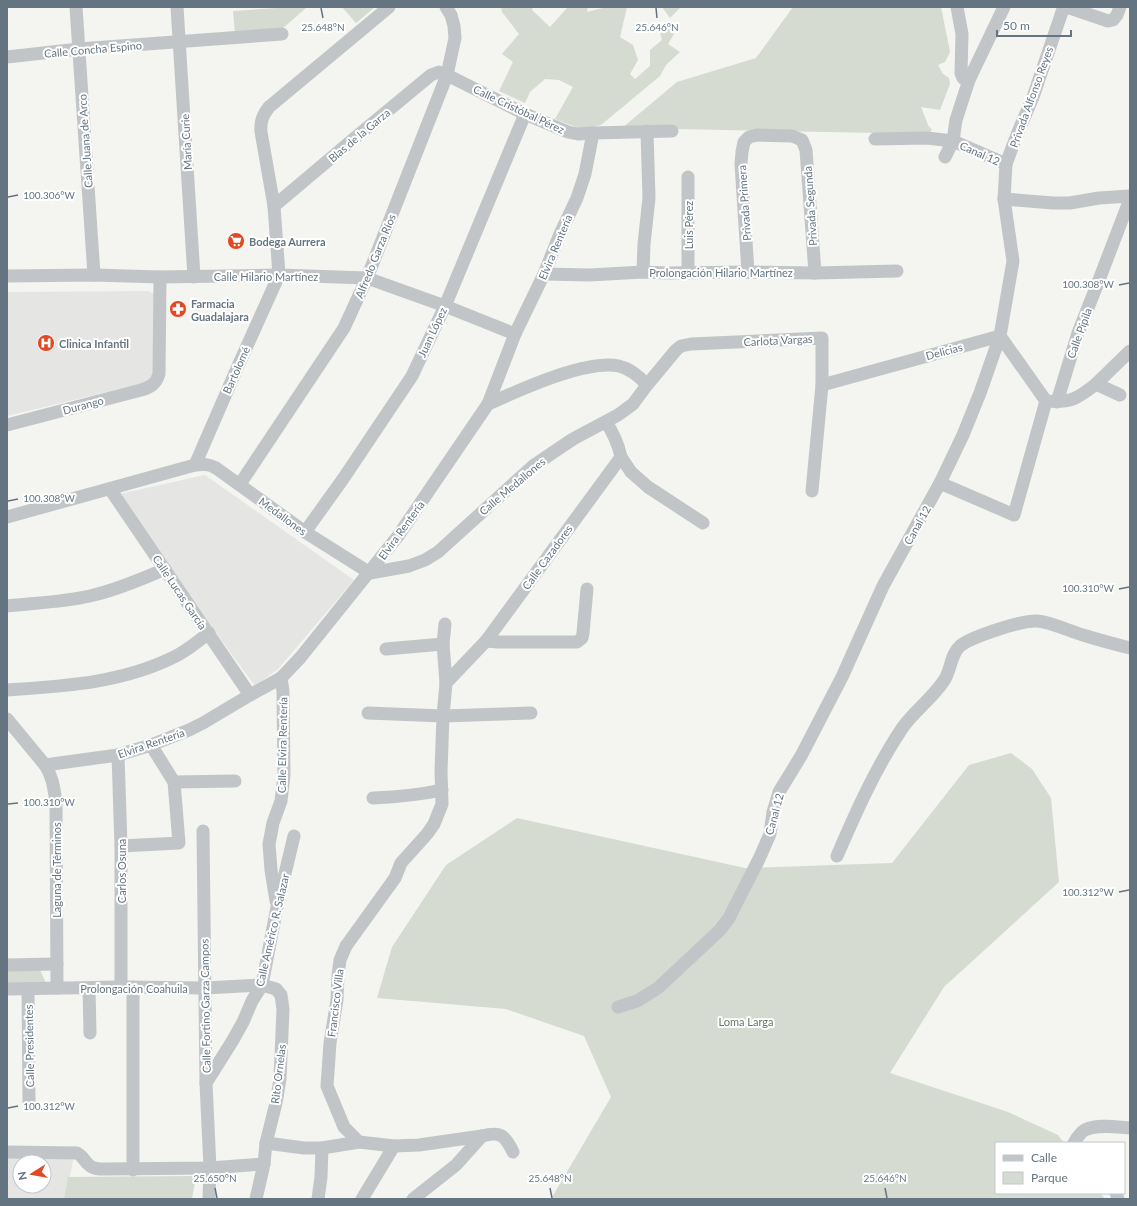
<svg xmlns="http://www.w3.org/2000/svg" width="1137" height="1206" font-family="Lato,sans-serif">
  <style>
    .built { fill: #e5e6e4; fill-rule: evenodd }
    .green { fill: #d5dbd1 }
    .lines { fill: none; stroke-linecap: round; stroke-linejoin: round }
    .minor { stroke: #c2c5c8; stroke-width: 13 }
    .ticks { fill: none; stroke: #647581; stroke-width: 1.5 }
    .labels { text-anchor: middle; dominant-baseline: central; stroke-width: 4; stroke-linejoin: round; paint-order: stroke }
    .street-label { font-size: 11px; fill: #647581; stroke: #fff }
    .poi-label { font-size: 11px; font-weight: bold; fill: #647581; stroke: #fff; text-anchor: start }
    .park-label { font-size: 11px; fill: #677862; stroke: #fff }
    .ticks-label { font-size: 10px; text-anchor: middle; fill: #647581; stroke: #fff; stroke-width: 4; stroke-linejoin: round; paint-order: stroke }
  </style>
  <rect width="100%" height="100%" fill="#f4f4f0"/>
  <g class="built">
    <polygon points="149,291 156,295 153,376 148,382 7,416 7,292"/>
    <polygon points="205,475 354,580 278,669 255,686 115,495"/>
    <path d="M7,1156H74L65,1199H7ZM20,1162H44V1186H20Z"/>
  </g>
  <g class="green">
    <polygon points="278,7 307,7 281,30 235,34 233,11 277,8"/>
    <polygon points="342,7 375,7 356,23"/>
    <polygon points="501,7 533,7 532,10 550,27 568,7 588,7 587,12 607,7 627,7 620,37 633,45 638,60 630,74 635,79 650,66 650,50 662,40 660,33 665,25 674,34 668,44 680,52 666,65 660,76 601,125 581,129 555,119 573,87 559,80 545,79 530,92 525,103 499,91 513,62 502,54 519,34 502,12"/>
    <polygon points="662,7 681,7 670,18"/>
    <polygon points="793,7 941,7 950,52 945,62 938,65 943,74 949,78 950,84 940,110 921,107 928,125 932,130 928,134 622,128 677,82 756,58"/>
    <polygon points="1011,753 1032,769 1051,798 1059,882 944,987 890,1073 1008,1112 1058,1135 1064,1143 996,1143 996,1193 1100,1193 1105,1199 551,1199 611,1097 584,1036 506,1009 377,998 392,947 446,865 517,818 745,868 892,863 969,765"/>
    <polygon points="7,968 39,968 46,983 7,986"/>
    <polygon points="196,1176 192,1199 64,1199 68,1177"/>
  </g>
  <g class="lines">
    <g class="minor">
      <polyline points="76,7 94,275"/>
      <polyline points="177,7 194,277"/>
      <polyline points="957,7 962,34 961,73 963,78 969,80"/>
      <polyline points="7,57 79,49 282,34"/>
      <polyline points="945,157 953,141 956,120 969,80 1004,7"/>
      <polyline points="1006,164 1018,132 1033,97 1063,9 1070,8 1108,21 1113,20 1117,15 1120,7"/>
      <polyline points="1004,199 1053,203 1070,203 1099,198 1130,196"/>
      <polyline points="274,206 356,137 431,75 439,72 447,75 525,114 568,132 578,134 593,133 672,131"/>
      <polyline points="643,272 644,244 649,198 647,131"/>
      <polyline points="688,272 688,177"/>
      <polyline points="748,272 741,164 742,152 744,142 749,137 757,135 792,136 802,140 806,150 815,273"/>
      <polyline points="544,274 590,275 643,272 668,273 748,272 815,273 897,271"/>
      <polyline points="7,276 94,275 160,277 279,275 367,278 445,306 515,334"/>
      <polyline points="1096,384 1130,351"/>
      <path d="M822,385L1000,336L1046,401C1071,403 1077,399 1096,384L1120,395"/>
      <polyline points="1057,402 1078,333 1099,280 1130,199"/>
      <path d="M488,404C520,390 586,359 619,366C631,369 639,376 647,385"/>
      <path d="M7,425L141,390C151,387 156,384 159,374L160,277"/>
      <polyline points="621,457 631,472 648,487 703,523"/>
      <path d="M195,465L238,366L279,275L274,206L261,132C260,121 263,115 269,107L389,7"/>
      <polyline points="940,483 1014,515 1046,401"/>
      <polyline points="240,484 344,328 367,278 447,75 455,38 454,26 451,15 446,7"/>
      <polyline points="110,489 250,695"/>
      <path d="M7,517L195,465C204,464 209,464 216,468L305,532L370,573L409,566L425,560L438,552L533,466L573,439L618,415L633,404L647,385L676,350L681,346L691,344L822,338V385L812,491"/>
      <polyline points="305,532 343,479 412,376 445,306 525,114"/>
      <path d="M7,606C35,603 63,602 90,596C116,590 140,580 165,569"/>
      <polyline points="486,641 498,642 577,642 582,638 583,633 587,589"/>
      <polyline points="386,649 443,644"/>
      <path d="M446,683L486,641L621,457C618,443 614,434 606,422"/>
      <path d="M7,690C65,686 123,683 176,656C188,650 198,641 209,633"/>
      <polyline points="368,713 443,716 531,713"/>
      <path d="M7,719L45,765C53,777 54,789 56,803L57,988"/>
      <polyline points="118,755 121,846 121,987"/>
      <polyline points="45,765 118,755 151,745 189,730 203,723 250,695 281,678 300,658 398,536 488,404 515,334 544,274 560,234 577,198 585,174 593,133"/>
      <polyline points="174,782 235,781"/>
      <path d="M373,798C396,797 419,795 442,790"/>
      <polyline points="203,831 206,1083 210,1168 209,1199"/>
      <polyline points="121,846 179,843 174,782 151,745"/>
      <path d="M837,856C856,812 876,767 903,727C915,710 934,697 945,679C951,669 951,654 960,646C971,637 1022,620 1037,621C1051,622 1069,631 1083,635C1099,640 1114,644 1130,648"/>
      <polyline points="276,901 271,870 269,844 273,823 281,801 284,775 283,691 281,678"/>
      <polyline points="7,965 57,964"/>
      <polyline points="89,988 90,1033"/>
      <polyline points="7,989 121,987 205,988 262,985 276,989 281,995 283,1009 280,1079 276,1103 266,1143 264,1164 256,1199"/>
      <polyline points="28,989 29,1102"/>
      <polyline points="618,1007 637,1001 658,988 720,930 729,918 760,857 770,834 773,812 779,792 801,756 842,677 883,586 940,483 963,435 980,393 1000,336 1013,261 1004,199 1006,164 953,141 927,138 875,139"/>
      <polyline points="206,1083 233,1040 243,1022 252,1001 262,985 277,907 294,836"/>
      <polyline points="359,1142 344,1127 327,1086 330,1043 337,1000 338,975 340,960 346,946 395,878 401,863 427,834 434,824 442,804 441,771 443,716 446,683 443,644 445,624"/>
      <path d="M266,1143L304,1148H322L359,1142L394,1146L419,1145L482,1136C500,1131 505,1135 513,1152"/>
      <path d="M1074,1143C1076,1139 1079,1135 1082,1132C1092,1123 1117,1127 1130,1128"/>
      <path d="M7,1152L77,1153C83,1156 84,1161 89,1165C93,1169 99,1169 105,1169L210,1168L264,1164"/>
      <polyline points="133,1170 133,987"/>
      <polyline points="1116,1193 1118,1199"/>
      <polyline points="318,1199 321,1177 322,1148"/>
      <polyline points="362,1199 394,1146"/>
      <polyline points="413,1199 456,1165 482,1136"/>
    </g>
  </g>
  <path class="ticks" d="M321,8L323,18M656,8L657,18M8,197L18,195M1119,285L1129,283M8,501L18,499M1119,589L1129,587M8,804L18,803M1119,892L1129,890M8,1108L18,1106M215,1188L217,1198M550,1188L552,1198M885,1188L887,1198"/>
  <defs>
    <g id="supermarket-disc" transform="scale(0.9)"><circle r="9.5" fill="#df4a25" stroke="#fff"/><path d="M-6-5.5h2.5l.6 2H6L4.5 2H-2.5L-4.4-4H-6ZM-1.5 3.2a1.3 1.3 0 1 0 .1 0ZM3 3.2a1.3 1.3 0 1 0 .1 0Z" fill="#fff"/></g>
    <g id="pharmacy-disc" transform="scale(0.9)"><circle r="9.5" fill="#df4a25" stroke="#fff"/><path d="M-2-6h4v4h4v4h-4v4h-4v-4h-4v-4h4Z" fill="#fff"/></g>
    <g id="hospital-disc" transform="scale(0.9)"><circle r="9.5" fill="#df4a25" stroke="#fff"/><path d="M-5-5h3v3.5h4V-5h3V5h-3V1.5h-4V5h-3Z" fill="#fff"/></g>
  </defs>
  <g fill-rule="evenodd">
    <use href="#supermarket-disc" x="236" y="241"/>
    <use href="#pharmacy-disc" x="178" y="309"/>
    <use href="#hospital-disc" x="46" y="343"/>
  </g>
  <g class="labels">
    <g class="street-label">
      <text transform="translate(93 49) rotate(-5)">Calle Concha Espino</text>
      <text transform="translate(1031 97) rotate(-70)">Privada Alfonso Reyes</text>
      <text transform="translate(519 109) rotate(25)">Calle Cristóbal Pérez</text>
      <text transform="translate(359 135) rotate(-40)">Blas de la Garza</text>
      <text transform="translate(85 141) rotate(-94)">Calle Juana de Arco</text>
      <text transform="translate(186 142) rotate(-93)">María Curie</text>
      <text transform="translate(980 153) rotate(24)">Canal 12</text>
      <text transform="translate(744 203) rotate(-94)">Privada Primera</text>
      <text transform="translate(810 206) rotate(-94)">Privada Segunda</text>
      <text transform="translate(688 225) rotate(-90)">Luis Pérez</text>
      <text transform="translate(555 247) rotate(-67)">Elvira Rentería</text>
      <text transform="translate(375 256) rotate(-68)">Alfredo Garza Ríos</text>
      <text x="721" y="272">Prolongación Hilario Martínez</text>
      <text x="266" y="276">Calle Hilario Martínez</text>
      <text transform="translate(432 332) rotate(-65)">Juan López</text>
      <text transform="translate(1079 333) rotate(-70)">Calle Pípila</text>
      <text transform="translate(778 340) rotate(-3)">Carlota Vargas</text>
      <text transform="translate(944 351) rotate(-15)">Delicias</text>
      <text transform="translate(236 370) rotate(-66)">Bartolomé</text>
      <text transform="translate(83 405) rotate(-15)">Durango</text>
      <text transform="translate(512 486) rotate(-40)">Calle Medallones</text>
      <text transform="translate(283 516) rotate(36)">Medallones</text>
      <text transform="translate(917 525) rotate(-61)">Canal 12</text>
      <text transform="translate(401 530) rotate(-54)">Elvira Rentería</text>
      <text transform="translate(547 557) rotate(-54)">Calle Cazadores</text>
      <text transform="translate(180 592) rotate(56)">Calle Lucas García</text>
      <text transform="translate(151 743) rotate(-19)">Elvira Rentería</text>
      <text transform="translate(282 745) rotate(-89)">Calle Elvira Rentería</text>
      <text transform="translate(774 814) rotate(-75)">Canal 12</text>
      <text transform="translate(56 870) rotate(-90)">Laguna de Términos</text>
      <text transform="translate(121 871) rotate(-90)">Carlos Osuna</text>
      <text transform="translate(272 930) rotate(-77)">Calle Américo R. Salazar</text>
      <text x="134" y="988">Prolongación Coahuila</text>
      <text transform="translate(335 1003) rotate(-83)">Francisco Villa</text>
      <text transform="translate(205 1006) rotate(-91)">Calle Fortino Garza Campos</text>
      <text transform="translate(29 1046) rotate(-91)">Calle Presidentes</text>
      <text transform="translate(278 1074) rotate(-83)">Rito Ornelas</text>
    </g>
    <g class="poi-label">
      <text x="249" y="241">Bodega Aurrera</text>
      <text x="191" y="303">Farmacia<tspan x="191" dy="13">Guadalajara</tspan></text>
      <text x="59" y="343">Clinica Infantil</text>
    </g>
    <g class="park-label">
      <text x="746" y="1021">Loma Larga</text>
    </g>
  </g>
  <g class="ticks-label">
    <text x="657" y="31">25.646°N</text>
    <text x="323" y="31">25.648°N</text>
    <text x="49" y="199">100.306°W</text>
    <text x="1088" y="288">100.308°W</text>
    <text x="49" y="502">100.308°W</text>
    <text x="1088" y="592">100.310°W</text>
    <text x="49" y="806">100.310°W</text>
    <text x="1088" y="896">100.312°W</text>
    <text x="49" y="1110">100.312°W</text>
    <text x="215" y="1182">25.650°N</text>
    <text x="550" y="1182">25.648°N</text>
    <text x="885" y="1182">25.646°N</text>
  </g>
  <rect width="1137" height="1206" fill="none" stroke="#647581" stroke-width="16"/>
  <rect x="995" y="1142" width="130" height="52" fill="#ffffff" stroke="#c1c8cd"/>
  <rect x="1003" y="1155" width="20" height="6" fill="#c2c5c8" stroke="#c1c8cd"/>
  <text x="1031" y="1162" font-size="12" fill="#647581">Calle</text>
  <rect x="1003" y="1172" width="20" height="12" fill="#d5dbd1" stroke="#c1c8cd"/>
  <text x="1031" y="1182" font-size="12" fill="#647581">Parque</text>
  <g transform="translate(32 1174) rotate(259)"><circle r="19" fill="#ffffff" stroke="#c1c8cd"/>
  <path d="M0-3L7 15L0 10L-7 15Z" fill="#df4a25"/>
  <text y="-6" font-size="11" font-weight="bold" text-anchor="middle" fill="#647581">N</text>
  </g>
  <path d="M997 30v6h74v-6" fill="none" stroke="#647581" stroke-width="2"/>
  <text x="1003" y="30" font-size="12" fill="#647581" stroke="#ffffff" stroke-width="3" paint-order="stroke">50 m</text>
</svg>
